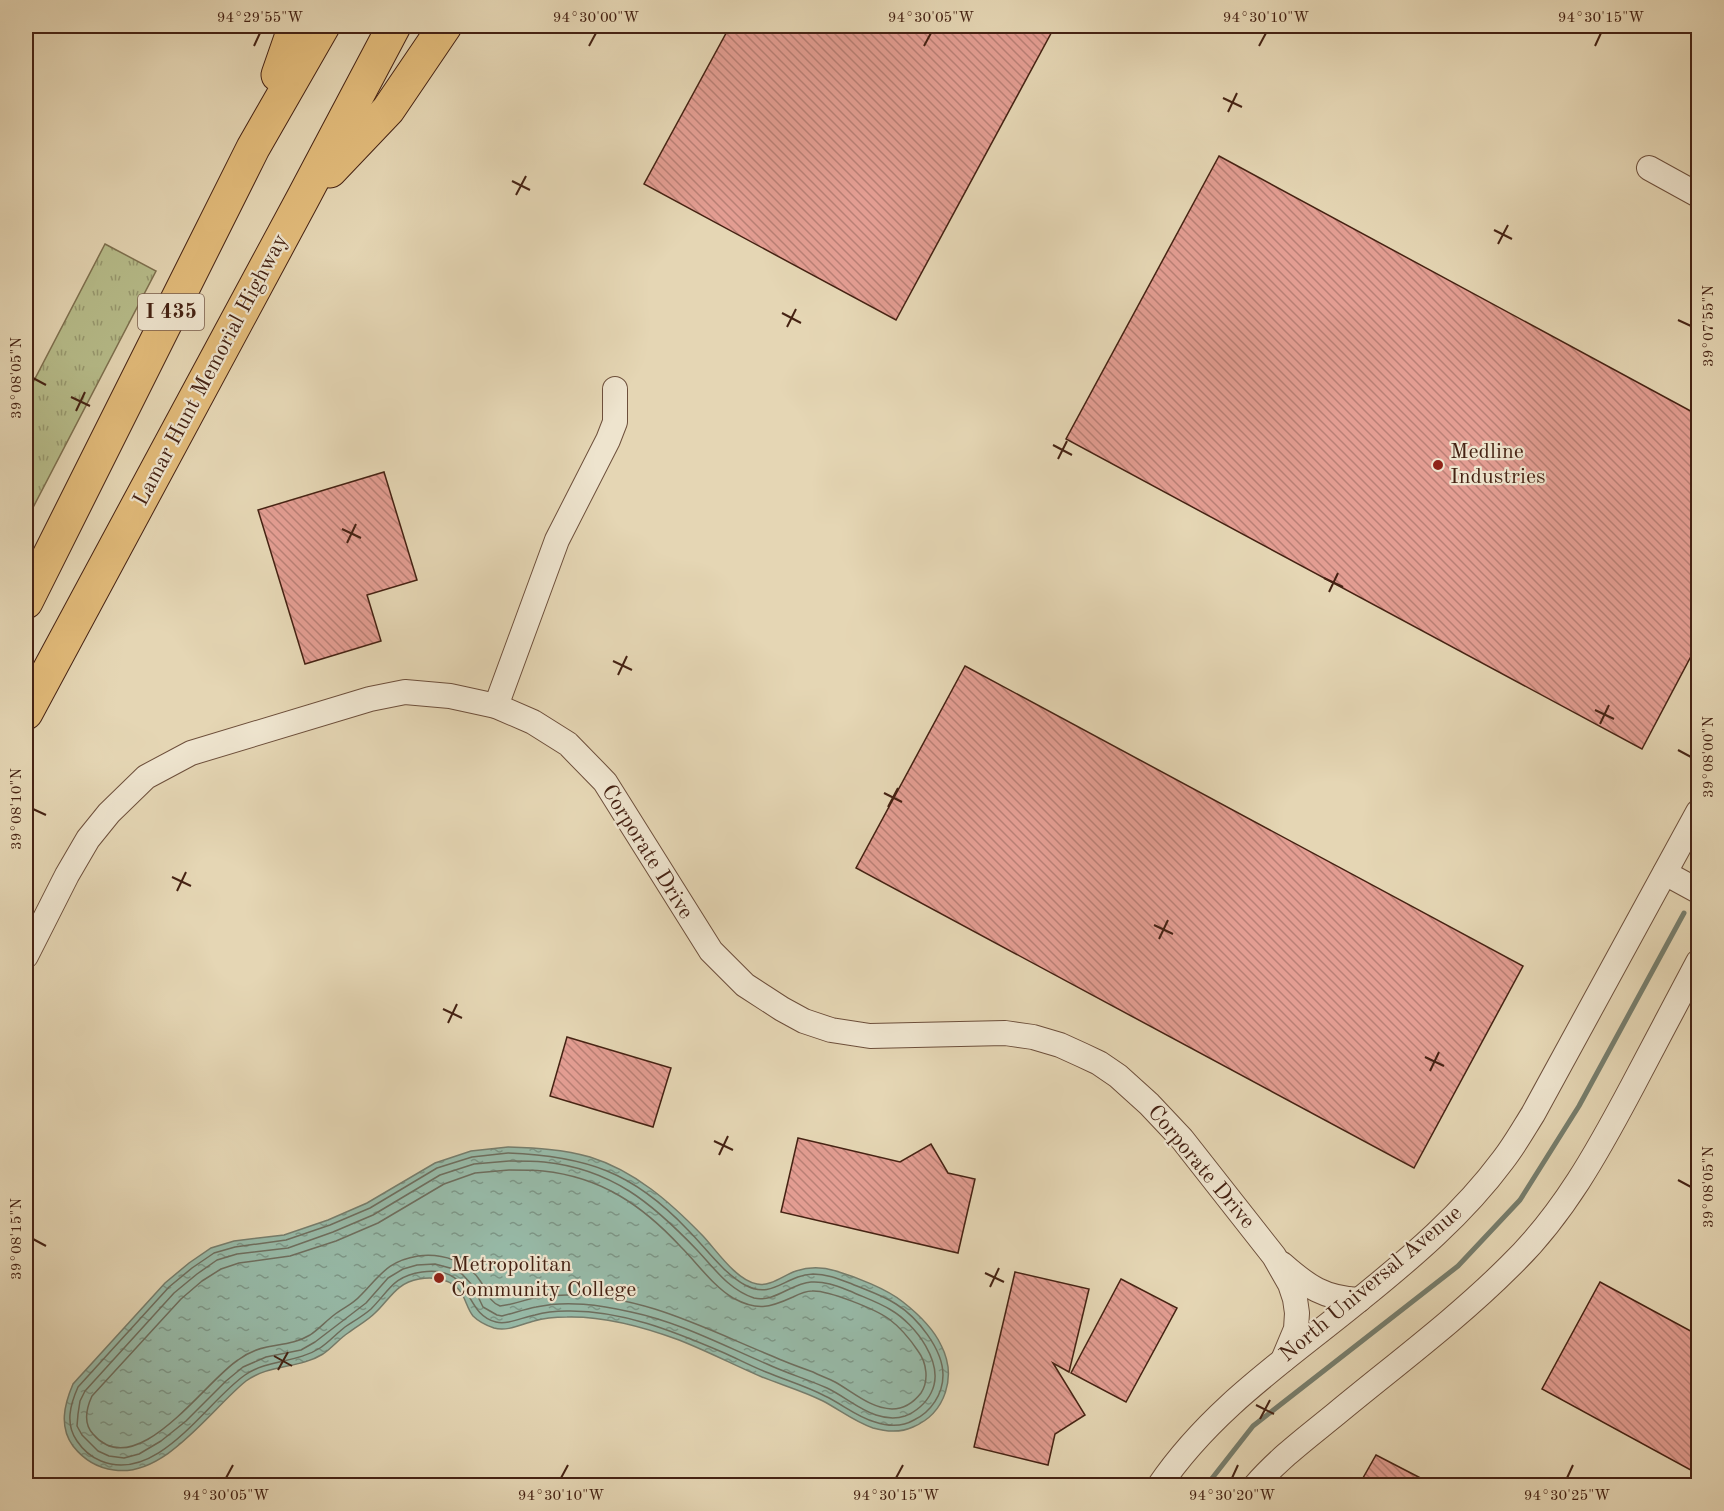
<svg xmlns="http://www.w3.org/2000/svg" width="1724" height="1511" font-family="'Old Standard TT',serif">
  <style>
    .grass { fill: url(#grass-tufts); stroke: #7e704f; stroke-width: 1.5 }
    .water { fill: url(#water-ripples); stroke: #767d6c; stroke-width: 1.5 }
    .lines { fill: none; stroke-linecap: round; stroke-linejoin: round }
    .shore { stroke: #6e6e5e; stroke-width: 1.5 }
    .stream { stroke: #767d6c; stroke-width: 5 }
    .building { fill: url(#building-back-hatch); stroke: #452213; stroke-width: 1.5 }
    .minor-casing { stroke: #6d4f3b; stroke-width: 26 }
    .highway-casing { stroke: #452213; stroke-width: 35 }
    .minor { stroke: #eee4ce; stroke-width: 24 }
    .highway { stroke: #e2bb7a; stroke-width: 33 }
    .ticks { fill: none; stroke: #452213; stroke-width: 2 }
    .poi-dot { fill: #8f2418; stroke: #eee4ce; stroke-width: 2 }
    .labels { text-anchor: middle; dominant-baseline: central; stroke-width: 4.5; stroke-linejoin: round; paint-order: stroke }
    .shield { fill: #eee4ce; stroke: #785c4b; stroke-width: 1.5 }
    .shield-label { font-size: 21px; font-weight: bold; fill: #452213 }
    .street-label { font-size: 22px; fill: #452213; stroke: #eee4ce }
    .poi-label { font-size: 22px; fill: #452213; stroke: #eee4ce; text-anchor: start }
    .neatline { fill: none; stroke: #452213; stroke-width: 2 }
    .ticks-label { font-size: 15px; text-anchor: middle; fill: #452213 }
  </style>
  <defs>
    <pattern id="grass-tufts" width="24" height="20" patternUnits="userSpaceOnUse" patternTransform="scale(1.5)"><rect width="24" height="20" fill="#b7bd8b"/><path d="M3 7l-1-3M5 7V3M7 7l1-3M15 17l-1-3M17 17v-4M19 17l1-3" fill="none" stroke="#979970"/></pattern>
    <pattern id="water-ripples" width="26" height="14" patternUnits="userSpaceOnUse" patternTransform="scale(1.5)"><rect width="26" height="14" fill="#97baa8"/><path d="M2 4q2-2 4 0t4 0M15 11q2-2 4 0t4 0" fill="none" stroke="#7d9788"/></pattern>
    <pattern id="building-back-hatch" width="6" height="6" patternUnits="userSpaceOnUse" patternTransform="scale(1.5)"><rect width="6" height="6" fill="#e39d92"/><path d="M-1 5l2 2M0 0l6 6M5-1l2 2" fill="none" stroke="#ba8076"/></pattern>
  </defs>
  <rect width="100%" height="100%" fill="#e5d6b4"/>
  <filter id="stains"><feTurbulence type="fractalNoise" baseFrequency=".00333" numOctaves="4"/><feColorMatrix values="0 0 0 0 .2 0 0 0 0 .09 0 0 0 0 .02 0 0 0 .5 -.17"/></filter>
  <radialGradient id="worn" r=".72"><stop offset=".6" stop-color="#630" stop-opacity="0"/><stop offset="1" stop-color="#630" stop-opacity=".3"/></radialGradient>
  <polygon class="grass" points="105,244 156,271 26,521 26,396"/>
  <path class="water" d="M508,1147C535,1148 563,1149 590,1157C635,1171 670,1202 703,1236C717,1251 736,1280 757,1284C770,1287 784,1275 796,1271C808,1267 823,1267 836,1271C856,1277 887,1289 903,1302C917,1313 933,1328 941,1345C957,1376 946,1413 913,1427C900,1433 887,1432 873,1428C855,1422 840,1410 823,1401C803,1391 782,1385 762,1377C734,1365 707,1351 679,1340C644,1327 604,1316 567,1317C556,1317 544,1318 534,1321C522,1324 507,1332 494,1328C488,1326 478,1321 473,1316C468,1310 466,1301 462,1294C453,1279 434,1276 419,1279C396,1283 390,1299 375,1313C367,1321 357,1326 348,1333C339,1339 332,1348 323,1354C299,1369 269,1364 246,1381C211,1409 165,1478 114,1470C98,1468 84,1460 73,1446C59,1427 64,1405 73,1384L165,1283L189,1263L211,1248L234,1241L284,1235L328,1220L367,1203L435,1163L471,1151Z"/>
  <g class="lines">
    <g class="shore">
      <path d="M508,1153C586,1156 633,1172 687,1229C705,1247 723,1273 745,1285C773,1300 785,1275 813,1274C827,1274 839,1279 852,1284C866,1290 882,1295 896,1304C917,1317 943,1349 943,1375C943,1394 931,1412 914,1420C902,1427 887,1426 875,1422C857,1417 842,1404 825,1396C806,1386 785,1380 766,1372C751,1366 736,1358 722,1352C673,1331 621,1310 567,1311C557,1311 545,1312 535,1315C523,1317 508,1325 496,1322C462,1314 475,1265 422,1272C393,1276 389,1291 371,1309C363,1316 354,1321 345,1327C336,1334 329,1342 320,1348C297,1363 268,1359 245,1375C206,1402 158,1484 101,1461C91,1457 83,1450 77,1441C65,1424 70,1405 78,1387L169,1287L192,1268L214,1253L235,1247L286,1240L330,1225L370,1208L437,1168L472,1157Z"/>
      <path d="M509,1161C521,1161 533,1161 544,1162C612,1169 652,1203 697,1250C714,1268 729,1290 754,1298C774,1303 792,1283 811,1282C825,1281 837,1286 850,1291C863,1297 878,1302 891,1310C915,1324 946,1364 931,1393C926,1403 916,1412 905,1416C896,1419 885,1418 876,1415C858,1409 844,1396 827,1388C807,1379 786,1373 767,1364C722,1345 679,1322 631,1312C600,1305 567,1300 536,1307C525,1309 514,1313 502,1316L497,1315L483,1307L473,1286L462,1274L450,1268L435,1264L417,1265L403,1269L388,1278L366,1303L315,1342L301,1350L266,1357L243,1367L226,1381L186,1421L161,1441L139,1454L124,1458L109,1456L98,1451L82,1435L77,1426L78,1414L80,1401L85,1391L174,1293L197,1274L217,1260L237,1254L288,1248L333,1232L373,1215L440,1175L474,1164Z"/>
      <path d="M509,1170C520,1170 532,1170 543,1171C601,1177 642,1205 681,1247C698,1264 713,1286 733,1298C757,1311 769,1308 793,1297C799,1294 805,1291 812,1291C828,1290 875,1309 889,1319C901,1328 910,1339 918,1351C927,1363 929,1381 921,1393C914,1402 904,1409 892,1409C870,1408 853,1392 835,1382C828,1378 820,1376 813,1372C799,1367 785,1362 772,1356C706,1329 641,1294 567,1295C556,1295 544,1296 533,1298C522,1301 511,1305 500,1306C488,1301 488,1292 481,1282C468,1261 442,1253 418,1256C387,1261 380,1276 360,1296C353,1304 343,1308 334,1315C326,1321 319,1329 310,1335C297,1343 282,1344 267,1347C257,1349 246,1354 238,1360C205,1381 136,1485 93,1434C83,1423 86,1409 92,1396L181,1299L202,1281L221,1269L239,1263L290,1256L336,1241L378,1223L444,1184L475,1173Z"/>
    </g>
    <polyline class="stream" points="1206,1486 1253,1426 1458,1266 1520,1200 1579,1106 1684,913"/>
  </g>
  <g class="building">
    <polygon points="730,26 1055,26 896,320 644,184"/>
    <polygon points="1219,156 1698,415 1698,643 1642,749 1066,439"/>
    <polygon points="384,472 417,580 367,595 381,641 305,664 258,510"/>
    <polygon points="965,666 1523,966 1414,1168 856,868"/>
    <polygon points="567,1037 671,1068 653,1127 550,1096"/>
    <polygon points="798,1138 900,1162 931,1144 948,1173 975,1179 958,1253 781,1212"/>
    <polygon points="1015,1272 1089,1289 1069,1372 1053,1363 1085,1415 1055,1434 1048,1465 974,1447"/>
    <polygon points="1121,1279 1177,1308 1126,1402 1071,1373"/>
    <polygon points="1600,1282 1698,1335 1698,1474 1542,1389"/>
    <polygon points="1376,1455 1434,1485 1359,1485"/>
  </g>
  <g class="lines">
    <g class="minor-casing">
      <g id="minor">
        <polyline points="1649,168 1698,195"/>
        <polyline points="496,706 557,540 608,440 615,422 615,389"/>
        <polyline points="1665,873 1698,891"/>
        <polyline points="26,956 67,875 88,839 109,813 146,777 191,753 370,699 405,692 450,696 496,706 533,722 568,744 605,782 711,951 745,985 782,1009 804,1021 831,1030 870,1036 1005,1033 1033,1037 1060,1045 1082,1055 1099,1063 1118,1076 1149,1104 1182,1139 1274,1256 1290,1284 1295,1299 1297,1313 1296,1329 1283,1360"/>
        <path d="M1282,1264C1308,1287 1324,1298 1359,1300"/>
        <path d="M1159,1486C1212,1408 1287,1359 1359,1300C1411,1258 1463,1214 1503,1160C1514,1146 1523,1130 1533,1114L1698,812"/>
        <path d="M1255,1486C1279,1458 1309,1436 1337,1413C1395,1365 1457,1319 1510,1266C1563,1215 1598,1151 1632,1087C1654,1045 1676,1004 1698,962"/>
      </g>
    </g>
    <g class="highway-casing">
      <g id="highway">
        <polyline points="278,75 295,26"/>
        <polyline points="330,171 388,110 445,26"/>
        <polyline points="26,602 253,148 323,26"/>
        <polyline points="26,713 303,198 394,26"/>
      </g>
    </g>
    <use href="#minor" class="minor"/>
    <use href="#highway" class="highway"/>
  </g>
  <path class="ticks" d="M254,46L260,33M589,46L596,33M924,46L931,33M1259,46L1266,33M1595,46L1601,33M1223,98L1242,107M1228,112L1237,93M512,181L530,190M516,195L526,176M1494,230L1512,239M1498,244L1508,225M782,313L801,323M1678,320L1691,326M787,327L796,309M33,378L46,385M71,397L90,406M76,411L85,392M1053,445L1072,455M1058,459L1067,441M342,529L361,538M347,543L356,524M1324,578L1343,587M1329,592L1338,573M613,661L632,670M618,675L627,656M1595,710L1614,719M1600,724L1609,705M1678,750L1691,757M884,793L902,802M888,807L898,788M33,809L46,815M172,877L191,886M177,891L186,872M1154,925L1173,934M1159,939L1168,920M443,1009L462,1018M448,1023L457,1004M1425,1057L1444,1066M1430,1071L1439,1052M714,1141L733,1150M719,1155L728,1136M1678,1180L1691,1187M33,1239L46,1246M985,1273L1004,1282M990,1287L999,1268M274,1356L292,1366M278,1370L288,1352M1256,1405L1274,1414M1260,1419L1270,1400M226,1478L233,1465M561,1478L568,1465M896,1478L903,1465M1232,1478L1238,1465M1567,1478L1573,1465"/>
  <g class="poi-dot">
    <circle cx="1438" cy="465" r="6"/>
    <circle cx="439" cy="1278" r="6"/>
  </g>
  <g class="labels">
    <rect class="shield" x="138" y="294" width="66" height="36" rx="4.5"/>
    <g class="shield-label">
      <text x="171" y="312">I 435</text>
    </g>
    <g class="street-label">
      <text transform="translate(211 370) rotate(-62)">Lamar Hunt Memorial Highway</text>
      <text transform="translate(647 852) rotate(58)">Corporate Drive</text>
      <text transform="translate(1201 1167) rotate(50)">Corporate Drive</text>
      <text transform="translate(1371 1284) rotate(-40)">North Universal Avenue</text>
    </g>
    <g class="poi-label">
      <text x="1450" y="452">Medline<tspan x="1450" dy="25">Industries</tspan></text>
      <text x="451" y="1265">Metropolitan<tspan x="451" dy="25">Community College</tspan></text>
    </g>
  </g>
  <rect width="1724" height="1511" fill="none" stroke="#e5d6b4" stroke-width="66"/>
  <rect x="33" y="33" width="1658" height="1445" class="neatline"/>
  <g class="ticks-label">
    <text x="260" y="22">94°29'55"W</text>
    <text x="596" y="22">94°30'00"W</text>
    <text x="931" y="22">94°30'05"W</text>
    <text x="1266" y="22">94°30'10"W</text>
    <text x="1601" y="22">94°30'15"W</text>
    <text transform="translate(1708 326) rotate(-90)" y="5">39°07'55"N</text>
    <text transform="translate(16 378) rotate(-90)" y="5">39°08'05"N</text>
    <text transform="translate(1708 757) rotate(-90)" y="5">39°08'00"N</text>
    <text transform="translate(16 809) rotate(-90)" y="5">39°08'10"N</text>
    <text transform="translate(1708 1187) rotate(-90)" y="5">39°08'05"N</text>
    <text transform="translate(16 1239) rotate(-90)" y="5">39°08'15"N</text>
    <text x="226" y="1500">94°30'05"W</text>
    <text x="561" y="1500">94°30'10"W</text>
    <text x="896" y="1500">94°30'15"W</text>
    <text x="1232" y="1500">94°30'20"W</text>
    <text x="1567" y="1500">94°30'25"W</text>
  </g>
  <rect width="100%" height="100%" filter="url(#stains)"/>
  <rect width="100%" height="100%" fill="url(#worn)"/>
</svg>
